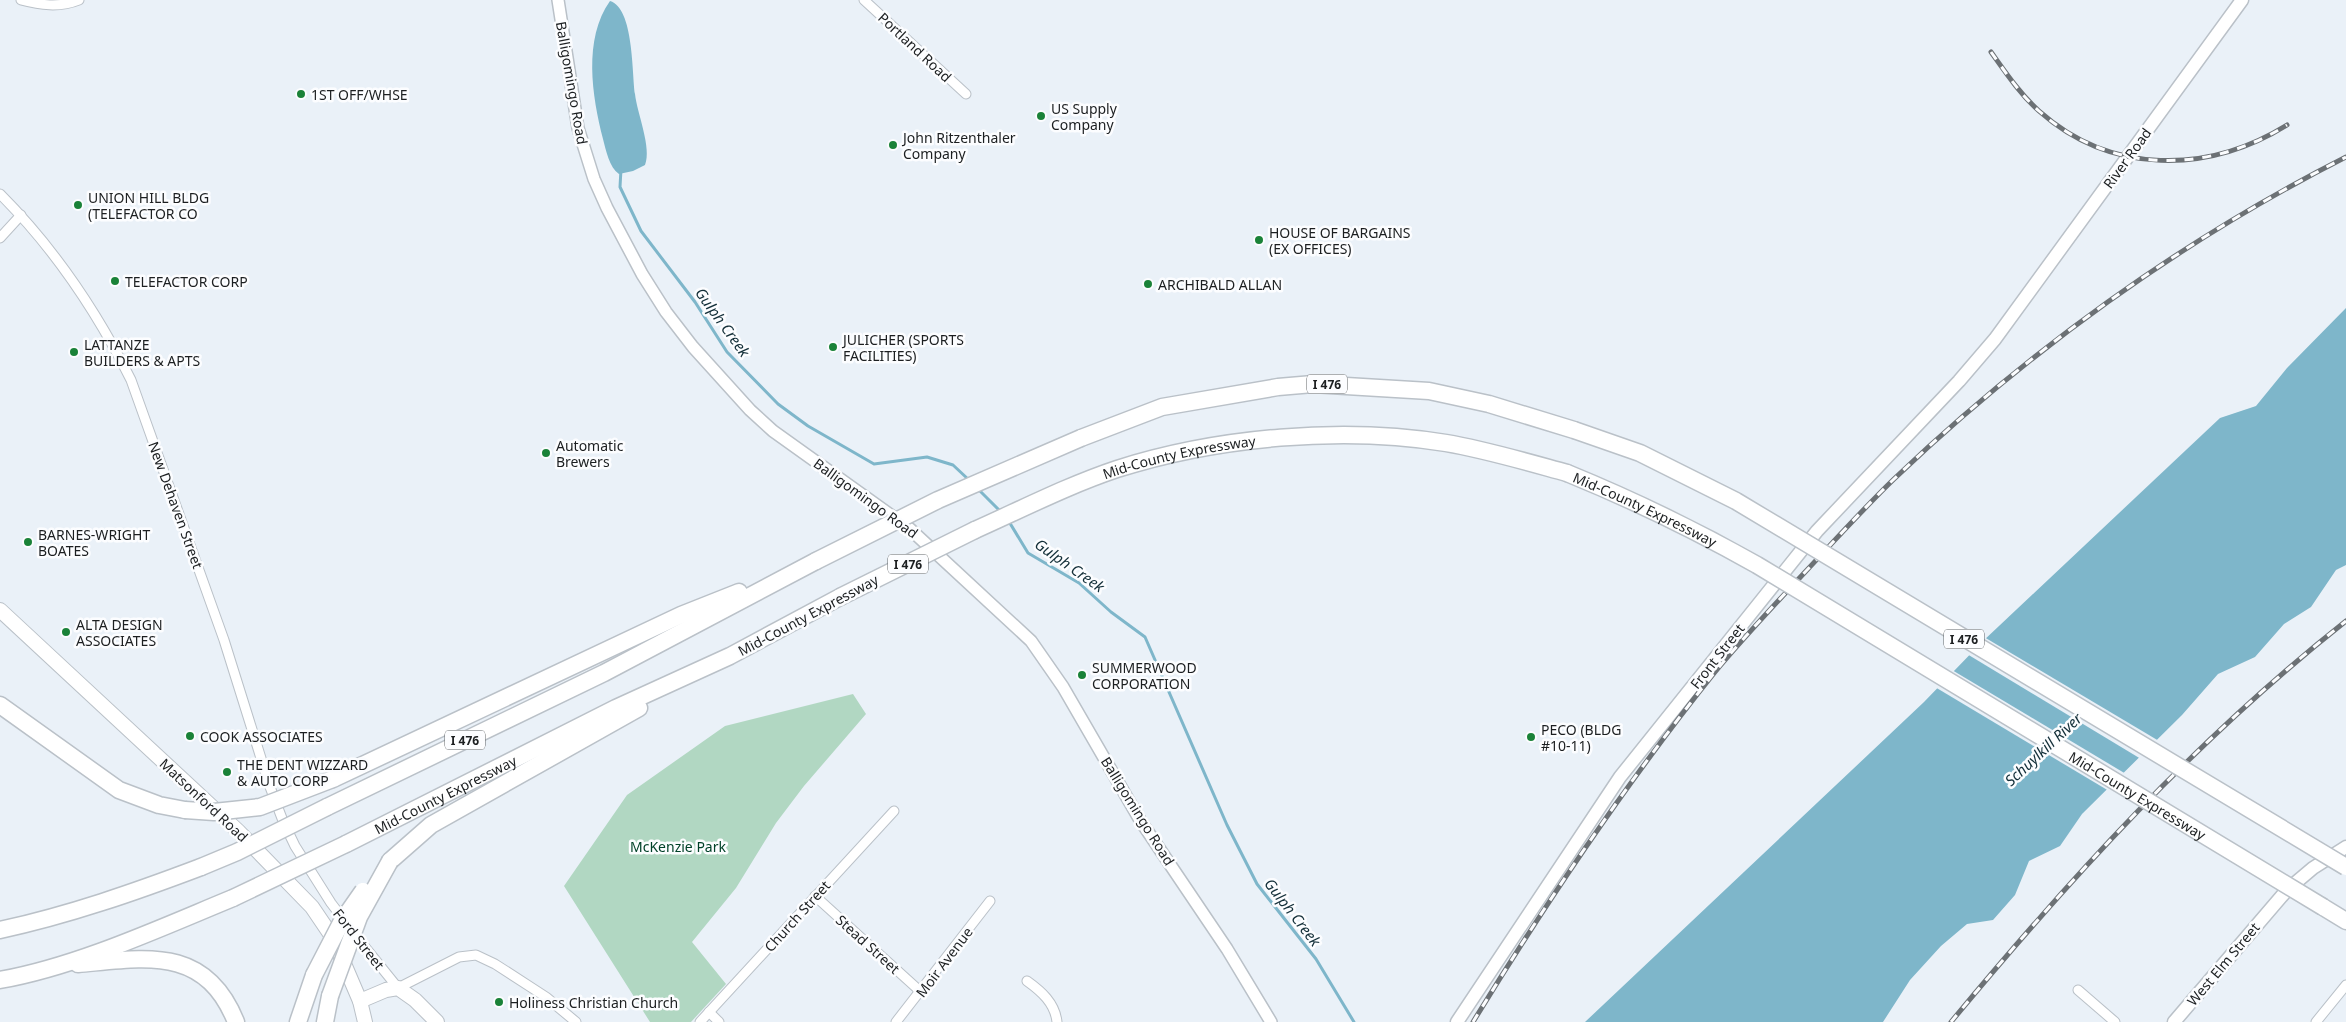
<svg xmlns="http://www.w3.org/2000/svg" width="2346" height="1022" font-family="'Noto Sans',sans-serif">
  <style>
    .green { fill: #b1d7c2 }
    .water { fill: #7eb6ca }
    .pier { fill: #eaf1f8 }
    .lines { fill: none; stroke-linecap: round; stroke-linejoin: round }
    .stream { stroke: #7eb6ca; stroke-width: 3 }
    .minor-casing { stroke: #bac1c8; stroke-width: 11 }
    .tertiary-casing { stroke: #bac1c8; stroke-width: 14 }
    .secondary-casing { stroke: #bac1c8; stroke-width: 15 }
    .primary-casing { stroke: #bac1c8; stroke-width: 16 }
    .motorway-casing { stroke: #bac1c8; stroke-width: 19 }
    .minor { stroke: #fff; stroke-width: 9 }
    .tertiary { stroke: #fff; stroke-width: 11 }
    .secondary { stroke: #fff; stroke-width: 12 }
    .primary { stroke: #fff; stroke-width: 14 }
    .motorway { stroke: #fff; stroke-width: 16 }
    .rail-casing { stroke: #6c7175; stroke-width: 5 }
    .rail { stroke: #fcfdff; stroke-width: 3; stroke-dasharray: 9; stroke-linecap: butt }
    .motorway-bridge-casing { stroke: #bac1c8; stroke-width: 19; stroke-linecap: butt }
    .motorway-bridge { stroke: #fff; stroke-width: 16 }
    .poi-dot { fill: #1a8238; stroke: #fcfdff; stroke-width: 2 }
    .labels { text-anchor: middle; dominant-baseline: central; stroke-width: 5; stroke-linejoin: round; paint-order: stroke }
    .shield { fill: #fcfdff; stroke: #5f6264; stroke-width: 1 }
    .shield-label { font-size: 12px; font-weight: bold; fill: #1c1f21 }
    .street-label { font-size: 14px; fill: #1c1f21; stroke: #fcfdff }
    .poi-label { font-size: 14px; fill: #1c1f21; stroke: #fcfdff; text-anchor: start }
    .park-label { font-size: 14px; fill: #004128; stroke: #fcfdff }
    .water-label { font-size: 15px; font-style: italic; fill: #122e38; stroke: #fcfdff }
  </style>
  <rect width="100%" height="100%" fill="#eaf1f8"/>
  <polygon class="green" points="853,694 866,714 804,786 776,823 736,888 692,942 726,984 691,1022 650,1022 564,886 627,795 725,726"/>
  <g class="water">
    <path d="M610,1C634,8 632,74 635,94C637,113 652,148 645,165L633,171L619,174C609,167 606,150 603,139C592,96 583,39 610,1Z"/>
    <polygon points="2346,308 2346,565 2336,570 2311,607 2284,624 2255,657 2218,674 2182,715 2082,814 2060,846 2029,861 2015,895 1993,920 1967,924 1941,946 1910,980 1883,1022 1585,1022 1924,702 1982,642 2220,418 2256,406 2287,368"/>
  </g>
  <g class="pier">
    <polygon points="1984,637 2159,741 2141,759 1967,654"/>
    <polygon points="1952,670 2126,774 2109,791 1935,687"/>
  </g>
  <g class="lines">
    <g class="stream">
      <polyline points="621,169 620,187 641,231 695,302 727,352 778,404 808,426 874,464 927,457 953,465 969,480"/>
      <polyline points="977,488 1001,512"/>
      <polyline points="1008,520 1028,553 1079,583 1111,612 1145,637 1227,825 1257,884 1316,959 1354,1022"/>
    </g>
    <g class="minor-casing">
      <g id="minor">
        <path d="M21,0C40,5 59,8 79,0"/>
        <polyline points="864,0 966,94"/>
        <path d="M0,194C54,248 97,312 131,380L224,640L270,787L283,821L295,846L331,903L344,920"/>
        <polyline points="0,238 21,215"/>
        <polyline points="815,896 921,992"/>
        <polyline points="352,931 398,988 459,957 476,955 495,964 546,997 576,1022"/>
        <path d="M1027,981C1041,991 1055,1003 1057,1022"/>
        <polyline points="2078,990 2115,1022"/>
        <polyline points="709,1012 719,1022"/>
        <polyline points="700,1022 894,811"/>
        <polyline points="896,1022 990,901"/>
        <polyline points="2316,1022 2346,985"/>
      </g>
    </g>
    <g class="tertiary-casing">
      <polyline id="tertiary" points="558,0 578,128 594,179 607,208 642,274 666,312 693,347 750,410 773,431 910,529 1031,641 1063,687 1140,820 1227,949 1271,1022"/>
    </g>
    <g class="secondary-casing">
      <g id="secondary">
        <polyline points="1457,1022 1620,777 1817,531 1959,381 1995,339 2242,0"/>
        <polyline points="2174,1022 2287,890 2313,868 2346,847"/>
      </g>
    </g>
    <g class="primary-casing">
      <g id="primary">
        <polyline points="0,610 238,831 312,907 333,938 360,1001 365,1022"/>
        <polyline points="360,1001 386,990 398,988 415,1000 437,1022"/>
      </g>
    </g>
    <g class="motorway-casing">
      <g id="motorway">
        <polyline points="1081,438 1162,407 1278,387 1313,384 1429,391 1489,404 1574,430"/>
        <path id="s1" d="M975,530C1022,509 1069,485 1117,469C1217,437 1343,426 1446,443C1487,450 1527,462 1567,473"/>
        <polyline points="0,705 119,790 159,805 185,810"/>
        <polyline points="333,779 681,615 739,592"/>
        <polyline points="327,807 604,673 816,561"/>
        <path id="s2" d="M346,844L616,708L730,656L840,597"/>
        <polyline points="390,861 431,825 639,708"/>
        <polyline points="2323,907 2346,921"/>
        <path d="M0,930C69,915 135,892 201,867"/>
        <path d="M78,964C146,958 205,945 236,1022"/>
        <path d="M0,980C78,966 160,928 233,898"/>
        <polyline points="298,1022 314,975"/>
        <polyline points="325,1022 330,996"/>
      </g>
    </g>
    <use href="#minor" class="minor"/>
    <use href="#tertiary" class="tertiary"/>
    <use href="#secondary" class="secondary"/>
    <use href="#primary" class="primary"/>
    <use href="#motorway" class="motorway"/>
    <g class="rail-casing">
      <g id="rail">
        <path d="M1991,52C2006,73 2020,94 2039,111C2111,175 2208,174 2287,125"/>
        <path d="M1473,1022C1547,901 1626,783 1715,672C1744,637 1776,603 1807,570C1836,539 1864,508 1894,479C2027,352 2182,240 2346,157"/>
        <path d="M1951,1022C2071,877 2198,738 2346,621"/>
      </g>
    </g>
    <use href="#rail" class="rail"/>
    <g class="motorway-bridge-casing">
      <g id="motorway-bridge">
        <polyline points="1574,430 1640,453 1736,501 2346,867"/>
        <path id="s3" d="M1567,473C1633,500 1695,530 1757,565L2323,907"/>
        <polyline points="816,561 938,500 1081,438"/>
        <polyline points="840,597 975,530"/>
        <polyline points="185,810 214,812 260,807 333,779"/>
        <polyline points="201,867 237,852 327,807"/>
        <polyline points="233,898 346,844"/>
        <polyline points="314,975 342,921 363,891"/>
        <polyline points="330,996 359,917 390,861"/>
      </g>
    </g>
    <use href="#motorway-bridge" class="motorway-bridge"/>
  </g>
  <g class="poi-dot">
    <circle cx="301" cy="94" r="5"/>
    <circle cx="1041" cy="116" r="5"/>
    <circle cx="893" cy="145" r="5"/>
    <circle cx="78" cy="205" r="5"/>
    <circle cx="1259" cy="240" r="5"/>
    <circle cx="115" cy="281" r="5"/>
    <circle cx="1148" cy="284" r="5"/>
    <circle cx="833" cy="347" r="5"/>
    <circle cx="74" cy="352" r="5"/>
    <circle cx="546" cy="453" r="5"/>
    <circle cx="28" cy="542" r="5"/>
    <circle cx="66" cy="632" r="5"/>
    <circle cx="1082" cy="675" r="5"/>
    <circle cx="190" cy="736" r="5"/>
    <circle cx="1531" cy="737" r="5"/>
    <circle cx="227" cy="772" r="5"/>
    <circle cx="499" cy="1002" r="5"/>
  </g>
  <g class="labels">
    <g class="shield">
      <rect x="1307" y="374.5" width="40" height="19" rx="4"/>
      <rect x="888" y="554.5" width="40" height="19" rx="4"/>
      <rect x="1944" y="629.5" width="40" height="19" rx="4"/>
      <rect x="445" y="730.5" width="40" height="19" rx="4"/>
    </g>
    <g class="shield-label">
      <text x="1327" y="384">I 476</text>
      <text x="908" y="564">I 476</text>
      <text x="1964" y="639">I 476</text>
      <text x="465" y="740">I 476</text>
    </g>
    <g class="street-label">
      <text transform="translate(915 47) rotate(43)">Portland Road</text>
      <text transform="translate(572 83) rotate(80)">Balligomingo Road</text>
      <text transform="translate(2127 158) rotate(-54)">River Road</text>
      <text stroke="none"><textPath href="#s1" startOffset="218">Mid-County Expressway</textPath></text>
      <text transform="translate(866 498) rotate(36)">Balligomingo Road</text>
      <text transform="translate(176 505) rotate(70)">New Dehaven Street</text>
      <text stroke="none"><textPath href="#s3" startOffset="86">Mid-County Expressway</textPath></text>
      <text transform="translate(808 615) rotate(-28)">Mid-County Expressway</text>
      <text transform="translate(1717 656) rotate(-52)">Front Street</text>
      <text stroke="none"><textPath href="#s2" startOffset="111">Mid-County Expressway</textPath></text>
      <text stroke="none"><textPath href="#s3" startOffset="656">Mid-County Expressway</textPath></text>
      <text transform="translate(204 800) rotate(43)">Matsonford Road</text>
      <text transform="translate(1138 811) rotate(58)">Balligomingo Road</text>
      <text transform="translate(797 916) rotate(-48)">Church Street</text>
      <text transform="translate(359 939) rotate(52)">Ford Street</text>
      <text transform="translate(868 944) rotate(42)">Stead Street</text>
      <text transform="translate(944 962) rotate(-53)">Moir Avenue</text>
      <text transform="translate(2223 964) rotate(-50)">West Elm Street</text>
    </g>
    <g class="poi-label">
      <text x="311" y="94">1ST OFF/WHSE</text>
      <text x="1051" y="108">US Supply<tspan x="1051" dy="16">Company</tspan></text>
      <text x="903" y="137">John Ritzenthaler<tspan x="903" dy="16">Company</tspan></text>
      <text x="88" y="197">UNION HILL BLDG<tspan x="88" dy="16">(TELEFACTOR CO</tspan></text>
      <text x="1269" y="232">HOUSE OF BARGAINS<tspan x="1269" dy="16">(EX OFFICES)</tspan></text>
      <text x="125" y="281">TELEFACTOR CORP</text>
      <text x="1158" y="284">ARCHIBALD ALLAN</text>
      <text x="843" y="339">JULICHER (SPORTS<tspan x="843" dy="16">FACILITIES)</tspan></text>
      <text x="84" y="344">LATTANZE<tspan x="84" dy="16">BUILDERS &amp; APTS</tspan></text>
      <text x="556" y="445">Automatic<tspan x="556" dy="16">Brewers</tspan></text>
      <text x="38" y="534">BARNES-WRIGHT<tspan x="38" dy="16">BOATES</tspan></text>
      <text x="76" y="624">ALTA DESIGN<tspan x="76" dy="16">ASSOCIATES</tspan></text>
      <text x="1092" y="667">SUMMERWOOD<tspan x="1092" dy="16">CORPORATION</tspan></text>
      <text x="1541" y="729">PECO (BLDG<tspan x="1541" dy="16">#10-11)</tspan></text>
      <text x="200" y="736">COOK ASSOCIATES</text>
      <text x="237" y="764">THE DENT WIZZARD<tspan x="237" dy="16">&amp; AUTO CORP</tspan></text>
      <text x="509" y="1002">Holiness Christian Church</text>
    </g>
    <g class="park-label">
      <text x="678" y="846">McKenzie Park</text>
    </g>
    <g class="water-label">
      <text transform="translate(723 322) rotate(54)">Gulph Creek</text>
      <text transform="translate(1070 565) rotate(35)">Gulph Creek</text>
      <text transform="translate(2043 749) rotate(-43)">Schuylkill River</text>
      <text transform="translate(1293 912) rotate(52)">Gulph Creek</text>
    </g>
  </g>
</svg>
